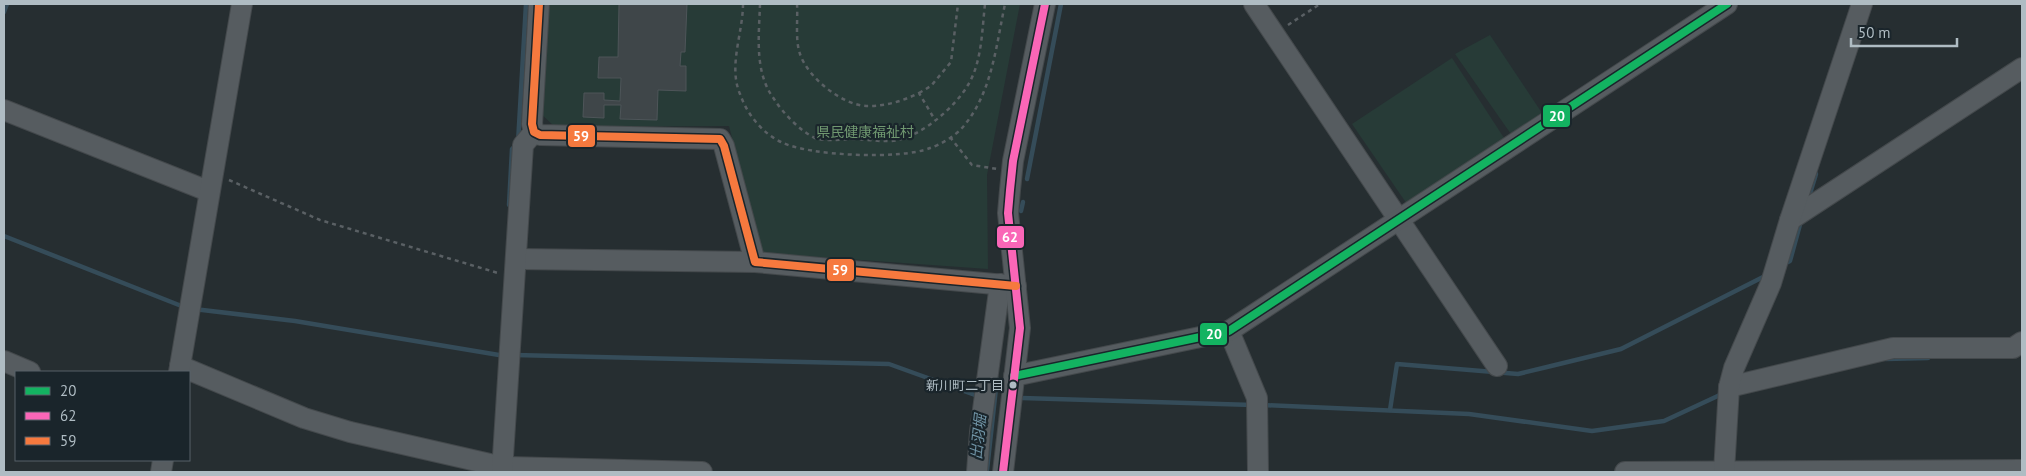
<svg xmlns="http://www.w3.org/2000/svg" width="2026" height="476" font-family="'PT Sans','Noto Sans JP',sans-serif">
  <style>
    .green { fill: #273b37 }
    .lines { fill: none; stroke-linecap: round; stroke-linejoin: round }
    .stream { stroke: #354c59; stroke-width: 4.5 }
    .building { fill: #3f4649; stroke: #4e5559 }
    .minor-casing { stroke: #44494c; stroke-width: 22 }
    .path { stroke: #5a6064; stroke-width: 2.5; stroke-dasharray: 4 4; stroke-linecap: butt }
    .minor { stroke: #565c60; stroke-width: 20 }
    .bus-1-casing { stroke: #1a252b; stroke-width: 11 }
    .bus-2-casing { stroke: #1a252b; stroke-width: 11 }
    .bus-3-casing { stroke: #1a252b; stroke-width: 11 }
    .bus-1 { stroke: #13b361; stroke-width: 8 }
    .bus-2 { stroke: #fa66b7; stroke-width: 8 }
    .bus-3 { stroke: #f6793e; stroke-width: 8 }
    .bus-dot { fill: #afbcc3; stroke: #1a252b; stroke-width: 2 }
    .labels { text-anchor: middle; dominant-baseline: central; stroke-width: 4.5; stroke-linejoin: round; paint-order: stroke }
    .bus-label { font-size: 13px; fill: #afbcc3; stroke: #1a252b; text-anchor: end }
    .park-label { font-size: 14px; fill: #709870; stroke: #1a252b }
    .water-label { font-size: 15px; font-style: italic; fill: #7094a6; stroke: #1a252b }
    .line-badge { stroke: #1a252b; stroke-width: 2 }
    .badge-label { font-size: 14px; text-anchor: middle; font-weight: bold; fill: #fff }
  </style>
  <rect width="100%" height="100%" fill="#262e31"/>
  <g class="green">
    <polygon points="549,4 1020,4 987,175 988,269 762,253 729,126 555,127 540,113"/>
    <polygon points="1490,35 1544,116 1513,137 1455,54"/>
    <polygon points="1452,58 1506,141 1409,207 1352,124"/>
  </g>
  <g class="lines">
    <g class="stream">
      <polyline points="4,12 7,4"/>
      <polyline points="1027,179 1061,4"/>
      <polyline points="1808,200 1816,174"/>
      <polyline points="509,205 512,149 518,143 526,4"/>
      <polyline points="1021,211 1023,202"/>
      <polyline points="4,236 184,307"/>
      <polyline points="1784,264 1790,261 1801,221"/>
      <polyline points="194,309 295,321 505,356"/>
      <polyline points="515,355 889,364 975,395"/>
      <polyline points="1886,359 1928,358"/>
      <polyline points="1022,398 1253,405"/>
      <polyline points="1263,405 1469,414 1592,431 1664,421 1722,394"/>
      <polyline points="1390,410 1397,364 1518,374 1547,367 1621,349 1767,275"/>
      <polyline points="987,470 997,379"/>
    </g>
  </g>
  <polygon class="building" points="619,4 687,4 685,52 681,52 680,66 686,66 686,91 658,90 657,120 620,119 621,105 604,105 604,118 583,117 584,93 604,93 604,100 620,101 621,78 598,78 599,57 618,57"/>
  <g class="lines">
    <g class="minor-casing">
      <g id="minor">
        <polyline points="539,4 532,124 534,132 540,135 720,139 724,146 755,262 1016,286"/>
        <polyline points="1254,4 1497,366"/>
        <polyline points="4,110 208,191"/>
        <polyline points="1790,220 2022,68"/>
        <polyline points="516,259 755,262"/>
        <polyline points="1229,331 1257,398 1258,472"/>
        <polyline points="4,361 30,372"/>
        <polyline points="180,366 304,418 350,432 503,467 702,472"/>
        <polyline points="179,372 242,4"/>
        <polyline points="1014,376 1229,331 1727,4"/>
        <polyline points="1729,387 1893,348 2013,348 2022,342"/>
        <polyline points="161,472 163,460"/>
        <polyline points="502,472 523,145 534,132"/>
        <polyline points="977,472 980,432 1000,284"/>
        <polyline points="1003,472 1020,328 1008,213 1010,190 1013,161 1045,4"/>
        <polyline points="1625,472 2022,470"/>
        <polyline points="1724,472 1729,387 1734,368 1771,283 1790,220 1862,4"/>
      </g>
    </g>
    <g class="path">
      <path d="M743,4C743,33 728,66 740,94C747,114 762,133 781,142C808,156 902,160 930,148C940,145 955,136 962,128C992,94 996,46 1005,4"/>
      <path d="M760,4C759,36 754,72 774,99C783,113 800,131 815,138C827,142 840,139 853,139C867,139 885,143 898,140C924,134 955,107 968,85C982,62 982,30 985,4"/>
      <path d="M797,4C798,19 795,40 800,54C808,78 843,106 868,106C886,106 903,101 919,93L935,120"/>
      <polyline points="1288,25 1320,4"/>
      <polyline points="919,93 931,86 951,62 958,4"/>
      <polyline points="950,137 972,165 997,169"/>
      <polyline points="229,180 320,220 498,273"/>
    </g>
    <use href="#minor" class="minor"/>
    <g class="bus-1-casing">
      <polyline id="bus-1" points="1014,376 1229,331 1727,4"/>
    </g>
    <g class="bus-2-casing">
      <polyline id="bus-2" points="1003,472 1020,328 1008,213 1010,190 1013,161 1045,4"/>
    </g>
    <g class="bus-3-casing">
      <polyline id="bus-3" points="539,4 532,124 534,132 540,135 720,139 724,146 755,262 1016,286"/>
    </g>
    <use href="#bus-1" class="bus-1"/>
    <use href="#bus-2" class="bus-2"/>
    <use href="#bus-3" class="bus-3"/>
  </g>
  <circle class="bus-dot" cx="1013" cy="385" r="4.5"/>
  <g class="labels">
    <g class="bus-label">
      <text x="1004" y="385">新川町二丁目</text>
    </g>
    <g class="park-label">
      <text x="865" y="132">県民健康福祉村</text>
    </g>
    <g class="water-label">
      <text transform="translate(978 437) rotate(-84)">出羽堀</text>
    </g>
  </g>
  <g class="line-badge">
    <rect x="1542" y="104" width="29" height="24" rx="5" fill="#13b361"/>
    <rect x="567" y="124" width="29" height="24" rx="5" fill="#f6793e"/>
    <rect x="996" y="225" width="29" height="24" rx="5" fill="#fa66b7"/>
    <rect x="826" y="258" width="29" height="24" rx="5" fill="#f6793e"/>
    <rect x="1199" y="322" width="29" height="24" rx="5" fill="#13b361"/>
  </g>
  <g class="badge-label">
    <text x="1557" y="121">20</text>
    <text x="581" y="141">59</text>
    <text x="1010" y="242">62</text>
    <text x="840" y="275">59</text>
    <text x="1214" y="339">20</text>
  </g>
  <rect width="2026" height="476" fill="none" stroke="#afbcc3" stroke-width="10"/>
  <rect x="15" y="371" width="175" height="90" fill="#1a252b" stroke="#566168"/>
  <rect x="25" y="387" width="25" height="8" fill="#13b361" stroke="#566168"/>
  <text x="60" y="396" font-size="15" fill="#afbcc3">20</text>
  <rect x="25" y="412" width="25" height="8" fill="#fa66b7" stroke="#566168"/>
  <text x="60" y="421" font-size="15" fill="#afbcc3">62</text>
  <rect x="25" y="437" width="25" height="8" fill="#f6793e" stroke="#566168"/>
  <text x="60" y="446" font-size="15" fill="#afbcc3">59</text>
  <path d="M1851 38v8h106v-8" fill="none" stroke="#afbcc3" stroke-width="2.5"/>
  <text x="1858" y="38" font-size="15" fill="#afbcc3" stroke="#1a252b" stroke-width="4" paint-order="stroke">50 m</text>
</svg>
